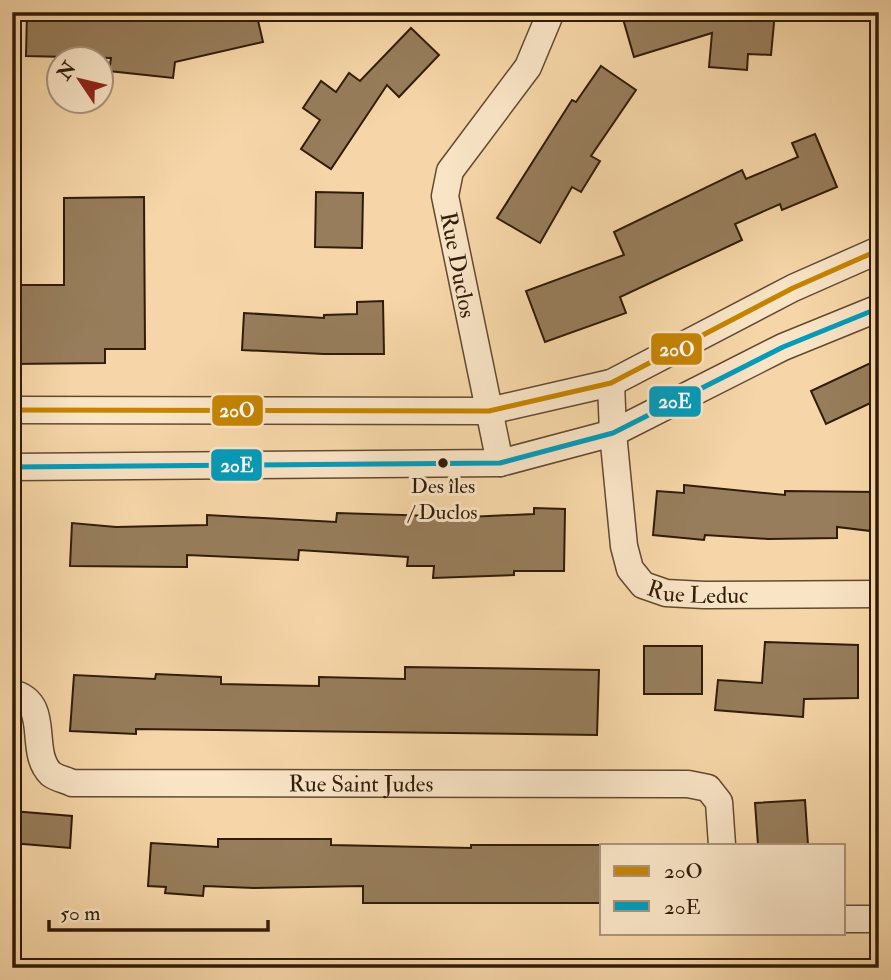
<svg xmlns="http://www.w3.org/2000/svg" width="891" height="980" font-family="'IM FELL Double Pica',serif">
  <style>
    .building { fill: #977d5b; stroke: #301c08; stroke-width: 2 }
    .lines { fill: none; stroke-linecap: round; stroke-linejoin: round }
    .minor-casing { stroke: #624a30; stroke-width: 29 }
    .minor { stroke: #f9e4c6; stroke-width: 26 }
    .bus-1-casing { stroke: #f9e4c6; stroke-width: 10 }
    .bus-2-casing { stroke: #f9e4c6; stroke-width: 10 }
    .bus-1 { stroke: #c58402; stroke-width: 5 }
    .bus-2 { stroke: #059bba; stroke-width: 5 }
    .bus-dot { fill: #301c08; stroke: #f9e4c6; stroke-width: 2.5 }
    .labels { text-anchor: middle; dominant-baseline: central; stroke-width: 6; stroke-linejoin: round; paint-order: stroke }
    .bus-label { font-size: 21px; fill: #301c08; stroke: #f9e4c6 }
    .street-label { font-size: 23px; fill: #301c08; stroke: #f9e4c6 }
    .line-badge { stroke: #f9e4c6; stroke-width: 2.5 }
    .badge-label { font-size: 19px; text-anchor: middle; font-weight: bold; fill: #fff }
  </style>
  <rect width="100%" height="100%" fill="#f6d6a8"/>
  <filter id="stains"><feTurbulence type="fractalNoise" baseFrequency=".00286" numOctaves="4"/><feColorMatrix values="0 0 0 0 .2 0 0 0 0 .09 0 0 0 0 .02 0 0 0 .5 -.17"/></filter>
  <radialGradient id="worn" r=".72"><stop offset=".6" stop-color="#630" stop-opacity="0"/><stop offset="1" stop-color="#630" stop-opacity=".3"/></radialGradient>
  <g class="building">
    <polygon points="27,12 130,12 192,20 190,12 256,12 263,42 175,62 173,78 109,71 111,58 26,56"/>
    <polygon points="621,12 775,12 771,55 748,54 747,70 709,67 712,33 634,57"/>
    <polygon points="411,28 439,55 399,97 387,85 331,169 301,149 320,120 303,108 321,81 336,92 349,73 360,81"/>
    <polygon points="601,66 636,90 591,156 600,161 581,192 572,187 540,243 497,218 572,100 576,102"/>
    <polygon points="815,134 837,187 782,210 780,204 735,224 742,240 620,297 626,313 545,342 526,291 624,255 614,232 742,170 746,179 798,157 792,143"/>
    <polygon points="316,192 363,193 362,248 315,247"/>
    <polygon points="144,197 145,349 105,349 105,363 12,364 12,285 64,285 64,198"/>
    <polygon points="383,301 384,354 324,354 242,350 244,313 324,318 324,315 357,314 357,302"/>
    <polygon points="879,359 879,399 826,424 811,391"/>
    <polygon points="684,485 785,495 785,491 879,492 879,532 837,527 837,538 768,539 705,535 704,540 653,535 657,491 684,493"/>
    <polygon points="534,508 565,509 564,571 514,571 514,575 433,578 434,566 407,566 408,557 299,550 298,560 187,555 187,567 70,566 72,523 116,527 207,525 207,515 336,522 337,513 467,517 534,514"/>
    <polygon points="765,642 858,645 858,698 804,699 803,717 715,710 718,680 762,683"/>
    <rect x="644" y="646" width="58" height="48"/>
    <polygon points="405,667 599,670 597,735 136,729 136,734 70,731 74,675 155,679 156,674 221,677 221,684 319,686 319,677 405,679"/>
    <polygon points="805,800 808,845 758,845 755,803"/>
    <polygon points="12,811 72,816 70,848 12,843"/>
    <polygon points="218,839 331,839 331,845 471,848 471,845 602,845 602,903 363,903 363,886 254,888 204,886 203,896 165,893 166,887 148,886 151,843 218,847"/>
  </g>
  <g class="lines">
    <g class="minor-casing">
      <g id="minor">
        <path id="s1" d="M611,383L613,433L624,546L630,569L643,585L666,593L704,595L879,594"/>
        <polyline points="12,410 489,411 611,383 793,288 879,250"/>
        <polyline points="500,463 445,196 450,171 528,67 551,12"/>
        <polyline points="12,467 500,463 613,433 783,347 879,308"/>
        <path id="s2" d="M12,693C53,703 27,751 51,774C56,778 66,780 72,783L688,784L708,788L719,802L722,845"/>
        <polyline points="844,919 879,919"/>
      </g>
    </g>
    <use href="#minor" class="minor"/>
    <g class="bus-1-casing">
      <polyline id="bus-1" points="12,410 489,411 611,383 793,288 879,250"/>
    </g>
    <g class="bus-2-casing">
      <polyline id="bus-2" points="12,467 500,463 613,433 783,347 879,308"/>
    </g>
    <use href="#bus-1" class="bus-1"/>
    <use href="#bus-2" class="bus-2"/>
  </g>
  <circle class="bus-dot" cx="443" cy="463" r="6"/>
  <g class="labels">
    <g class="bus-label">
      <text x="443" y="486">Des îles<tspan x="443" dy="26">/ Duclos</tspan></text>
    </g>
    <g class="street-label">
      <text transform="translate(458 265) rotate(79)">Rue Duclos</text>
      <text stroke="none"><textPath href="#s1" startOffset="264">Rue Leduc</textPath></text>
      <text stroke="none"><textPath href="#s2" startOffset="408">Rue Saint Judes</textPath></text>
    </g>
  </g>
  <g class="line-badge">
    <rect x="650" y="332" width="53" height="34" rx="7" fill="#c58402"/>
    <rect x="648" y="385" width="54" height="33" rx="7" fill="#059bba"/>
    <rect x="211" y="394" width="53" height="33" rx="7" fill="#c58402"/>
    <rect x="210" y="448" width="53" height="34" rx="7" fill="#059bba"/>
  </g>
  <g class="badge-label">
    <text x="677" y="356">20O</text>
    <text x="675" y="408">20E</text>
    <text x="237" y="417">20O</text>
    <text x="237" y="472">20E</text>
  </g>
  <rect width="891" height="980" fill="none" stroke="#f6d6a8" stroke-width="42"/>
  <rect x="14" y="14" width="863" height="952" fill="none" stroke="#301c08" stroke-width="3.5"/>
  <rect x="21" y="21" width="849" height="938" fill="none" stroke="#301c08" stroke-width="2"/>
  <rect x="600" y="844" width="245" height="91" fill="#f9e4c6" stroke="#a9947a" stroke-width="2"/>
  <rect x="614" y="866" width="35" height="10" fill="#c58402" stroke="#a9947a" stroke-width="2"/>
  <text x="664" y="878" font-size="21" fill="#301c08">20O</text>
  <rect x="614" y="901" width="35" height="10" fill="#059bba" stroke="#a9947a" stroke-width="2"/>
  <text x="664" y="914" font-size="21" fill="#301c08">20E</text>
  <g transform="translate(80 80) rotate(305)"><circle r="33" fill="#f9e4c6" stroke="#a9947a" stroke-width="2"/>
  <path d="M0-5L12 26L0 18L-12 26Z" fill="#8f2418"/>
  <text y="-10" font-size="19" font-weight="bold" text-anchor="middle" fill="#301c08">N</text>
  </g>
  <path d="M49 920v10h219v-10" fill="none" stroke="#301c08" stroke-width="3.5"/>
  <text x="60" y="920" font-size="21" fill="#301c08" stroke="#f9e4c6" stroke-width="5" paint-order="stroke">50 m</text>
  <rect width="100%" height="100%" filter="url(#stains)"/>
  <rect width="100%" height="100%" fill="url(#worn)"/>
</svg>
